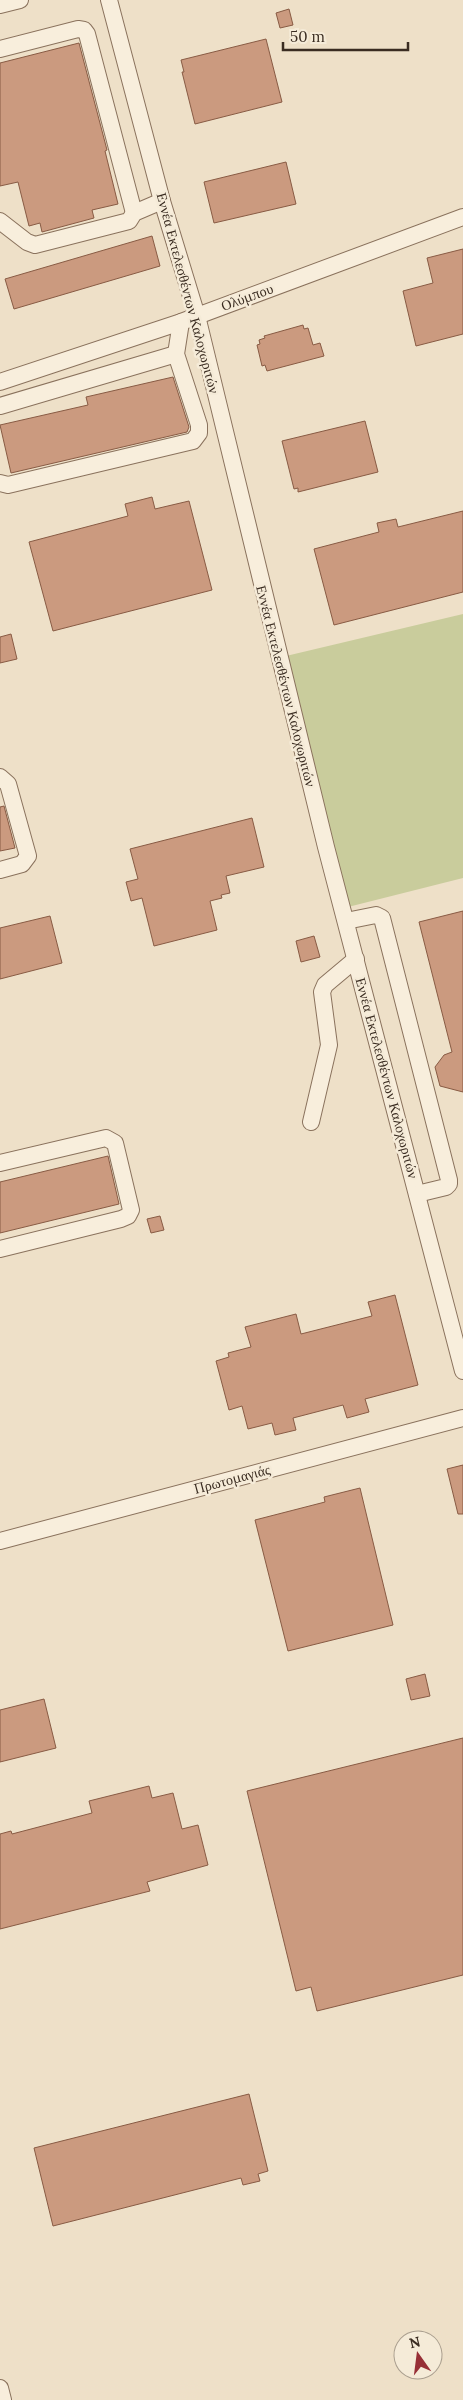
<svg xmlns="http://www.w3.org/2000/svg" width="463" height="2400" font-family="Lora,serif">
  <style>
    .green { fill: #c9cc9c }
    .building { fill: #cb9a7f; stroke: #885b44 }
    .lines { fill: none; stroke-linecap: round; stroke-linejoin: round }
    .minor-casing { stroke: #8a725d; stroke-width: 18 }
    .minor { stroke: #f8eedc; stroke-width: 16 }
    .labels { text-anchor: middle; dominant-baseline: central; stroke-width: 5; stroke-linejoin: round; paint-order: stroke }
    .street-label { font-size: 14px; fill: #3a2c21; stroke: #f5ebd8 }
  </style>
  <rect width="100%" height="100%" fill="#eee0c8"/>
  <polygon class="green" points="463,614 463,878 348,907 286,656"/>
  <g class="building">
    <polygon points="289,9 293,25 280,28 276,13"/>
    <polygon points="266,39 282,102 195,124 182,72 184,72 181,60"/>
    <polygon points="79,43 107,150 105,151 118,204 92,210 94,218 42,232 40,223 29,226 18,182 0,186 0,63"/>
    <polygon points="286,162 296,204 214,223 204,182"/>
    <polygon points="152,236 160,266 14,309 5,279"/>
    <polygon points="463,249 463,334 416,346 403,291 433,283 427,258"/>
    <polygon points="303,325 304,329 308,328 313,345 320,343 324,356 267,371 265,365 262,366 257,345 260,344 259,340 265,338 264,336"/>
    <polygon points="173,377 189,427 187,432 11,473 0,425 88,405 86,397"/>
    <polygon points="365,421 378,472 298,492 298,488 294,489 282,441"/>
    <polygon points="152,497 155,509 189,501 212,590 53,631 29,542 128,516 125,504"/>
    <polygon points="463,511 463,592 334,625 314,549 379,532 377,523 396,519 398,527"/>
    <polygon points="11,634 17,659 0,663 0,637"/>
    <polygon points="4,806 15,848 0,851 0,807"/>
    <polygon points="252,818 264,867 226,876 230,893 221,895 222,898 210,901 217,930 154,946 142,898 131,901 126,882 138,879 130,849"/>
    <polygon points="463,911 463,1092 440,1086 435,1067 444,1055 452,1052 419,922"/>
    <polygon points="50,916 62,963 0,979 0,928"/>
    <polygon points="314,936 320,957 301,962 296,941"/>
    <polygon points="108,1156 119,1204 0,1233 0,1182"/>
    <polygon points="160,1216 164,1230 151,1233 147,1219"/>
    <polygon points="395,1295 418,1385 365,1399 369,1412 347,1418 343,1405 293,1418 296,1430 275,1435 272,1423 248,1429 242,1406 229,1410 216,1361 229,1357 228,1353 251,1347 245,1327 296,1314 301,1334 372,1316 368,1302"/>
    <polygon points="463,1465 463,1514 458,1514 447,1469"/>
    <polygon points="360,1488 393,1625 288,1651 255,1520 325,1502 324,1497"/>
    <polygon points="425,1674 430,1696 411,1700 406,1679"/>
    <polygon points="44,1699 56,1748 0,1762 0,1710"/>
    <polygon points="463,1738 463,1975 317,2011 311,1987 296,1991 247,1791"/>
    <polygon points="149,1786 152,1798 173,1793 182,1829 198,1825 208,1865 147,1882 150,1891 0,1929 0,1834 11,1831 12,1834 92,1813 89,1801"/>
    <polygon points="249,2094 268,2171 258,2174 260,2181 243,2185 241,2178 53,2226 34,2148"/>
  </g>
  <g class="lines">
    <g class="minor-casing">
      <g id="minor">
        <polyline points="109,0 162,201 197,316 326,847 463,1371"/>
        <polyline points="0,5 20,0"/>
        <polyline points="0,49 78,29 84,30 87,34 134,213"/>
        <polyline points="0,221 27,242 35,245 129,221 134,213 162,201"/>
        <polyline points="0,382 181,322 463,217"/>
        <polyline points="0,406 176,354"/>
        <polyline points="0,483 8,485 193,441 199,433 199,425 176,354 181,322"/>
        <polyline points="0,777 8,784 28,856 22,864 0,870"/>
        <polyline points="346,921 376,915 382,918 449,1180 449,1184 446,1187 417,1194"/>
        <polyline points="311,1122 329,1045 322,992 325,985 356,959"/>
        <polyline points="0,1163 106,1138 115,1143 131,1210 128,1216 121,1219 0,1249"/>
        <polyline points="0,1541 463,1418"/>
        <polyline points="0,2388 3,2400"/>
      </g>
    </g>
    <use href="#minor" class="minor"/>
  </g>
  <g class="labels">
    <g class="street-label">
      <text transform="translate(188 293) rotate(75)">Εννέα Εκτελεσθέντων Καλοχωριτών</text>
      <text transform="translate(247 297) rotate(-20)">Ολύμπου</text>
      <text transform="translate(286 686) rotate(76)">Εννέα Εκτελεσθέντων Καλοχωριτών</text>
      <text transform="translate(387 1078) rotate(75)">Εννέα Εκτελεσθέντων Καλοχωριτών</text>
      <text transform="translate(232 1479) rotate(-15)">Πρωτομαγιάς</text>
    </g>
  </g>
  <g transform="translate(418 2355) rotate(346)"><circle r="24" fill="#f5ebd8" stroke="#aa9f8f"/>
  <path d="M0-4L9 19L0 12L-9 19Z" fill="#972f36"/>
  <text y="-8" font-size="14" font-weight="bold" text-anchor="middle" fill="#3a2c21">N</text>
  </g>
  <path d="M283 42v8h125v-8" fill="none" stroke="#3a2c21" stroke-width="2.5"/>
  <text x="290" y="42" font-size="15" fill="#3a2c21" stroke="#f5ebd8" stroke-width="4" paint-order="stroke">50 m</text>
</svg>
